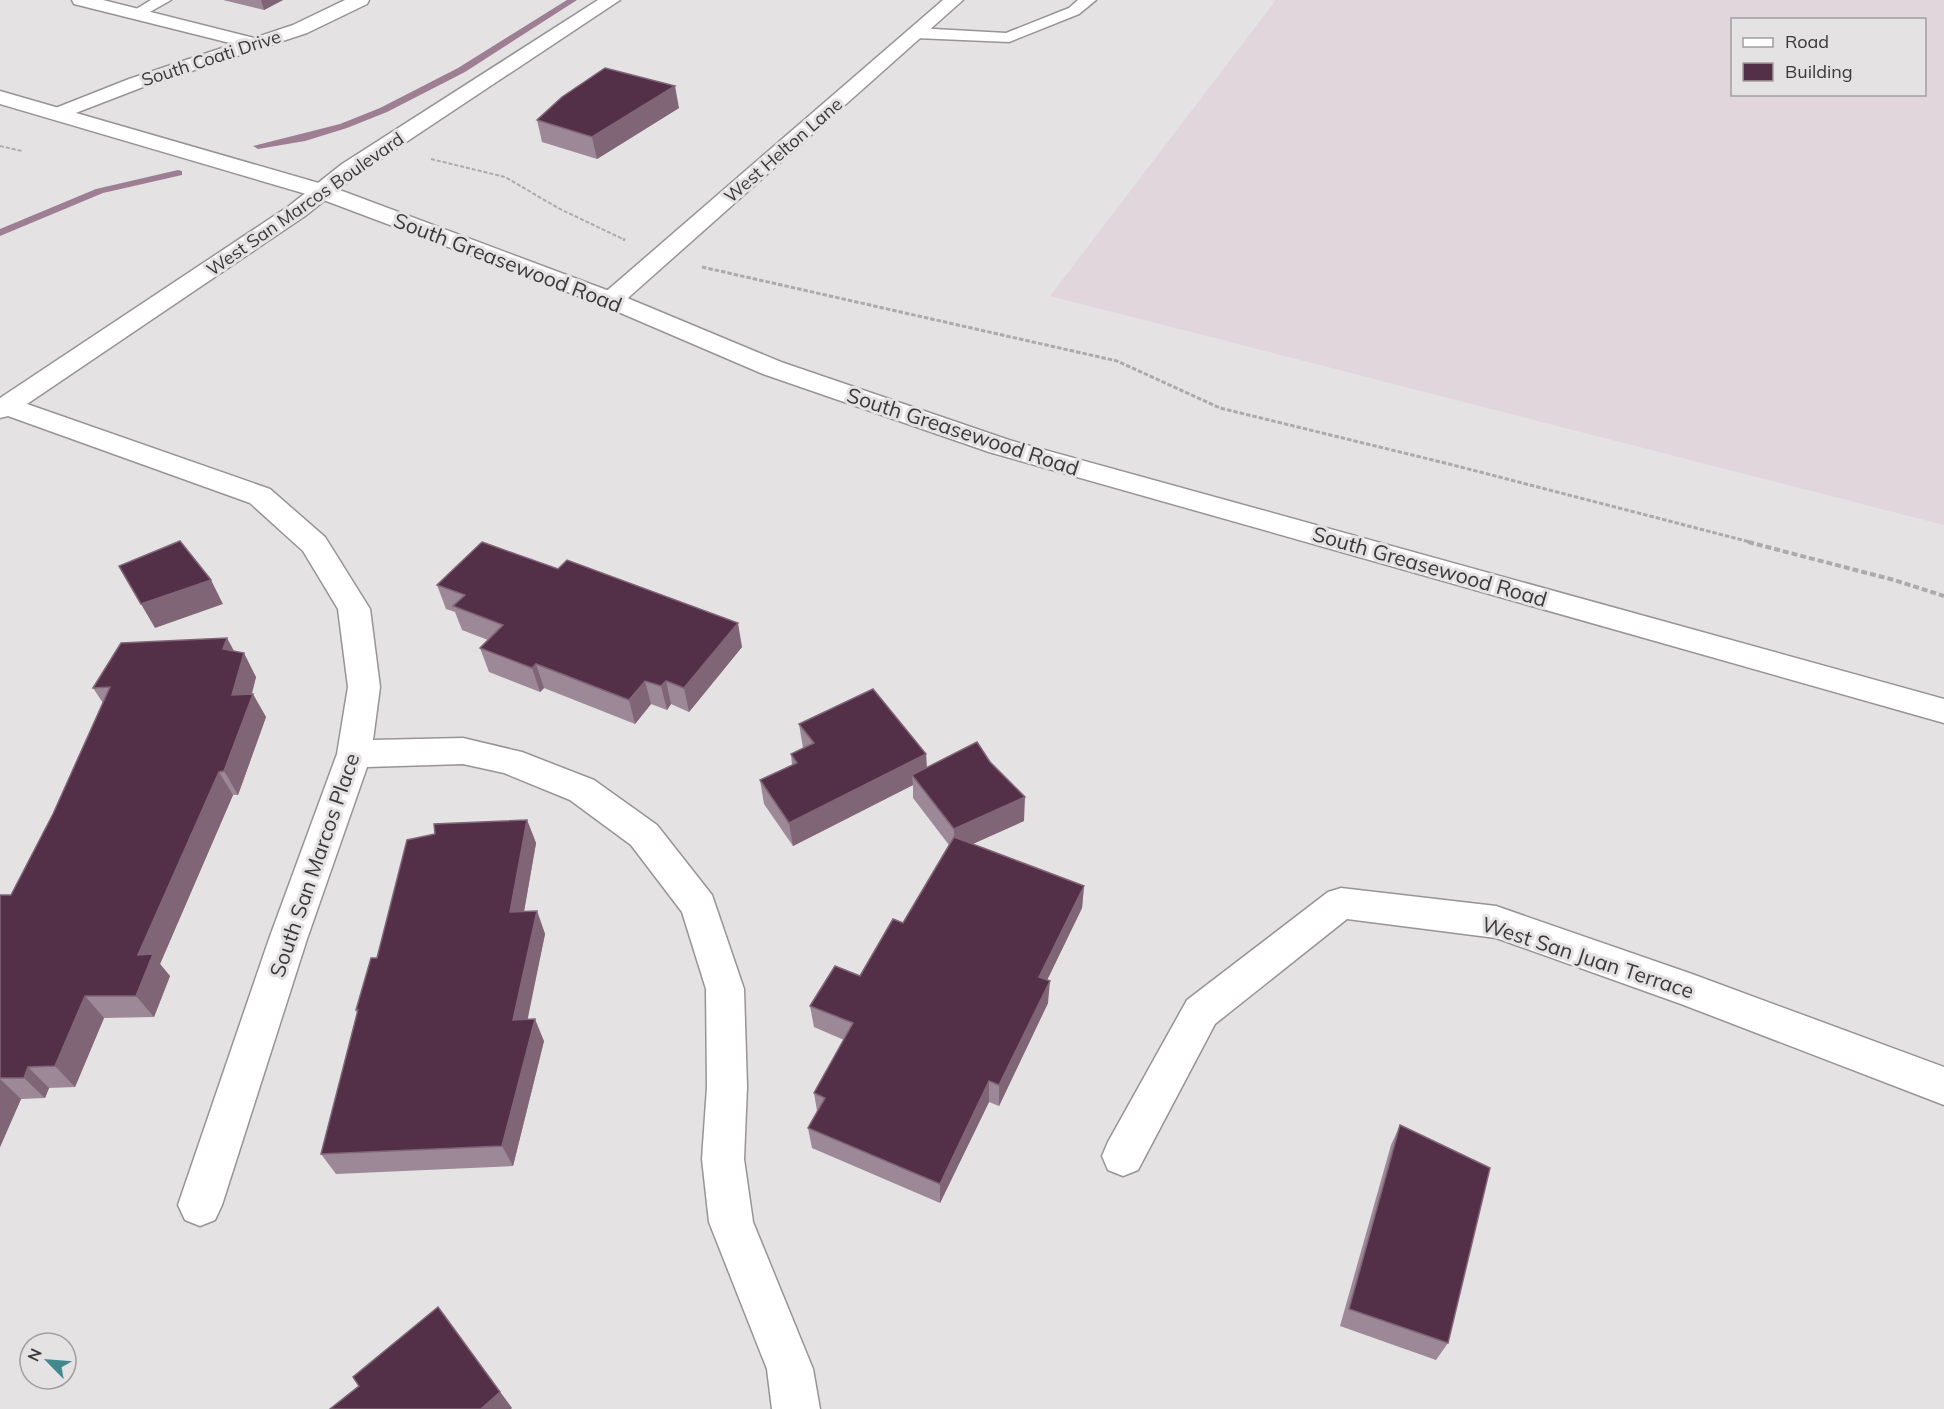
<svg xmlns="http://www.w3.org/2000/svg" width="1944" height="1409" font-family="Mulish,sans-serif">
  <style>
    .built { fill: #e1d6dc; fill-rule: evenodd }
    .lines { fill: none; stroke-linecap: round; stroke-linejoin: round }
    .stream { fill: #9d7e92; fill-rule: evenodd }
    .service-casing { stroke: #979496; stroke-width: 3 }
    .minor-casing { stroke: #979496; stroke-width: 3 }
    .tertiary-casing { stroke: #979496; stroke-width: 3 }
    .path-far2 { stroke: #acaaab; stroke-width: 2; stroke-dasharray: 4 2; stroke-linecap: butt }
    .path-far1 { stroke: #acaaab; stroke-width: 3; stroke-dasharray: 4.5 2; stroke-linecap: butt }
    .path { stroke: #acaaab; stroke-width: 4; stroke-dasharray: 6 3; stroke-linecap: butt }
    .service { fill: #fff; fill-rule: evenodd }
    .minor { fill: #fff; fill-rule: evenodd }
    .tertiary { fill: #fff; fill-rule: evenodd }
    .wall { fill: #9c8896 }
    .shaded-wall { fill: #806577 }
    .building { fill: #542f48; stroke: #806577; stroke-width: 1.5 }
    .labels { text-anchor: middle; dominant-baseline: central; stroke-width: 6; stroke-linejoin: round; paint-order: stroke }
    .far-street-label { font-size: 18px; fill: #3a3939; stroke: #e5e2e4 }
    .street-label { font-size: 21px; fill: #3a3939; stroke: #e5e2e4 }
  </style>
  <rect width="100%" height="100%" fill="#e5e2e4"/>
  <path class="built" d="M1276,0H1944V525L1050,296ZM1732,20H1924V94H1732Z"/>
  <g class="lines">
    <g class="stream">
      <polygon points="567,0 577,0 465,72 387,112 347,128 305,141 258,149 253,146 340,124 380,108 458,68"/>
      <polygon points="178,170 182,171 182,175 103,193 0,236 0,229 96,189"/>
    </g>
    <g class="service-casing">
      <g id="service">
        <polygon points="151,0 171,0 141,17 131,17 128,14"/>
        <polygon points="1078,0 1096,0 1079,14 1009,42 916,38 908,33 916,28 1006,33 1069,8"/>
      </g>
    </g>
    <g class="minor-casing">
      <g id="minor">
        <polygon points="72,0 103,0 254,38 293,25 345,0 369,0 367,4 307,33 143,87 60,119 53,117 50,113 53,109 129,79 234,44 74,4"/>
        <polygon points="598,0 620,0 358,174 305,216 27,404 270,489 325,537 370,609 380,687 373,740 463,738 522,752 594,780 657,825 712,895 744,989 747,1087 744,1159 753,1222 813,1369 820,1409 772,1409 767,1369 709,1222 702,1159 707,1087 706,989 682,912 631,845 570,800 504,773 463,764 367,767 307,939 222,1205 215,1220 200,1226 185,1220 178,1205 269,939 337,754 348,687 338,609 303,551 250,503 8,416 0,418 0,398 289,206 342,164"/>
        <polygon points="943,0 963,0 620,305 611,307 602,305 599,300 602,295"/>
        <polygon points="1341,888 1496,906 1692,974 1944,1067 1944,1105 1681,1004 1496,938 1347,919 1215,1024 1138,1170 1123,1176 1108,1170 1102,1156 1108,1142 1187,1000 1328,892"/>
      </g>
    </g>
    <g class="tertiary-casing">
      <polygon id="tertiary" points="0,91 329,186 620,295 781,362 1009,440 1944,699 1944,723 989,452 763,374 602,305 313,196 0,104"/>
    </g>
    <g class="path-far2">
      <polyline points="0,146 22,151"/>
      <polyline points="431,159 505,177 560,209 625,240"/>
    </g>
    <g class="path-far1">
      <polyline points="623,239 625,240"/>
      <polyline points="702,267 1117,361 1220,408 1449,464 1754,543"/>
    </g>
    <polyline class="path" points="1748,542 1894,580 1944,596"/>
    <use href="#service" class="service"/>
    <use href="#minor" class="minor"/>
    <use href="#tertiary" class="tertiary"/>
  </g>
  <g class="wall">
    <polygon points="223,0 283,0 264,10"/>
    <polygon points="679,108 597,159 542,142 537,120"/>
    <polygon points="437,585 742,647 689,712 671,704 667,710 651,704 635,724 544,688 540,692 489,672 480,648 488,640 462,630 455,612 446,609"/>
    <polygon points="234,651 256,677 252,694 266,717 238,795 233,795 160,964 170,976 154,1017 104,1018 75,1087 49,1088 45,1098 21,1099 0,1147 0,895 11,895 53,814 103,703 93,688"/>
    <polygon points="799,724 926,754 927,767 1024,821 972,844 1084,886 1082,908 1047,980 1048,1003 999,1106 989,1102 940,1203 812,1148 808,1128 817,1111 814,1093 844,1040 814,1027 810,1006 860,976 903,923 949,845 913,798 913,785 793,846 764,804 760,780 792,765 791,754 803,748"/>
    <polygon points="527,820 536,843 524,912 537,911 545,934 527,1019 544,1041 513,1166 336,1174 321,1154 357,1013 356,1010 377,958"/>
    <polygon points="1400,1125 1448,1343 1436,1360 1340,1326 1391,1145"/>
  </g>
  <g class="shaded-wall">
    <polygon points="261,0 283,0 264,10"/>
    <polygon points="675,86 679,108 597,159 592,137"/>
    <polygon points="211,580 223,604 155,628 141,604"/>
    <polygon points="738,623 742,647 689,712 684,688"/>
    <polygon points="227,638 240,662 223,649"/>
    <polygon points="244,653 256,677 249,703 253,694 266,717 238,795 224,771 232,695"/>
    <polygon points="536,664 544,688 540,692 532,668"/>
    <polygon points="645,681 651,704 635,724 629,700"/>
    <polygon points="666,681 671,704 667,710 661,686"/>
    <polygon points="926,754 927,778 912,775 913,785 793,846 789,823"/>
    <polygon points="219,772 233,795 160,964 170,976 154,1017 136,996 138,955"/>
    <polygon points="1025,797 1024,821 955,852 954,829"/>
    <polygon points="527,820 536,843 520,934 510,912"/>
    <polygon points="1084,886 1082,908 1038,999 1039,977"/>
    <polygon points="537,911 545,934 523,1042 513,1020"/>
    <polygon points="1050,981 1048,1003 999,1106 999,1085"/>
    <polygon points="85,996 104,1018 75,1087 55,1066"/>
    <polygon points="535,1019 544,1041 513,1166 502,1146"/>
    <polygon points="28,1067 49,1088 45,1098 24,1078"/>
    <polygon points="0,1079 21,1099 0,1147"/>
    <polygon points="989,1081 989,1102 940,1203 940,1184"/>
    <polygon points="438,1307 512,1408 511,1409 481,1409"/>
  </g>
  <g class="building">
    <polygon points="605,68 675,86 592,137 537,120 562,97"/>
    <polygon points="180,541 211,580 141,604 119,566"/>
    <polygon points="482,542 558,569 567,560 738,623 684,688 666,681 661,686 645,681 629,700 536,664 532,668 480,648 503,625 453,606 465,595 437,585"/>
    <polygon points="227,638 223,649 244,653 232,695 253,694 224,771 219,772 138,955 153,954 136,996 85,996 55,1066 28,1067 24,1078 0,1078 0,895 11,895 53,814 110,687 93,688 121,643"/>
    <polygon points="873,689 926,754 789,823 760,780 797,763 791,754 814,743 799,724"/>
    <polygon points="977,742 990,762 1025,797 954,829 912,775"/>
    <polygon points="527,820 510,912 537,911 513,1020 535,1019 502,1146 321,1154 358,1010 356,1010 371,958 377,958 407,840 435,834 434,824"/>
    <polygon points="954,837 1084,886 1039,977 1050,981 999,1085 989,1081 940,1184 808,1128 825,1098 814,1093 853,1023 810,1006 835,966 860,976 893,919 903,923"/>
    <polygon points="1400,1125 1490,1168 1448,1343 1349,1309"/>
    <polygon points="438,1307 500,1392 481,1409 330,1409 359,1386 353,1377"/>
  </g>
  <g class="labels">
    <g class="far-street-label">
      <text transform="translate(211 58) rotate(-18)">South Coati Drive</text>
      <text transform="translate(783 150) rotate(-41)">West Helton Lane</text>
      <text transform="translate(305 204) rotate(-35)">West San Marcos Boulevard</text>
    </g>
    <g class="street-label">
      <text transform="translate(508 262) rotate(21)">South Greasewood Road</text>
      <text transform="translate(963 431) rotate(18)">South Greasewood Road</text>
      <text transform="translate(1430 566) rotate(16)">South Greasewood Road</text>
      <text transform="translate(314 865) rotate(-71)">South San Marcos Place</text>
      <text transform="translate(1588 957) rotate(18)">West San Juan Terrace</text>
    </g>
  </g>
  <rect x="1731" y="18" width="195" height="78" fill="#e5e2e4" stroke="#a19ea0" stroke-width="1.5"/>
  <rect x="1743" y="38" width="30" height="9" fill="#ffffff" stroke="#a19ea0" stroke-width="1.5"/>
  <text x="1785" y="48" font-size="18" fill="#3a3939">Road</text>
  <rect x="1743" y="63" width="30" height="18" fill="#542f48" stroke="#a19ea0" stroke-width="1.5"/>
  <text x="1785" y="78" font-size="18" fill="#3a3939">Building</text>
  <g transform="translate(48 1361) rotate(295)"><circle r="28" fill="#e5e2e4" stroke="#a19ea0" stroke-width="1.5"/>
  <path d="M0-4.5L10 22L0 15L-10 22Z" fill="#41898e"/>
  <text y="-9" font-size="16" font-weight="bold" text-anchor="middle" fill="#3a3939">N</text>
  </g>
</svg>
